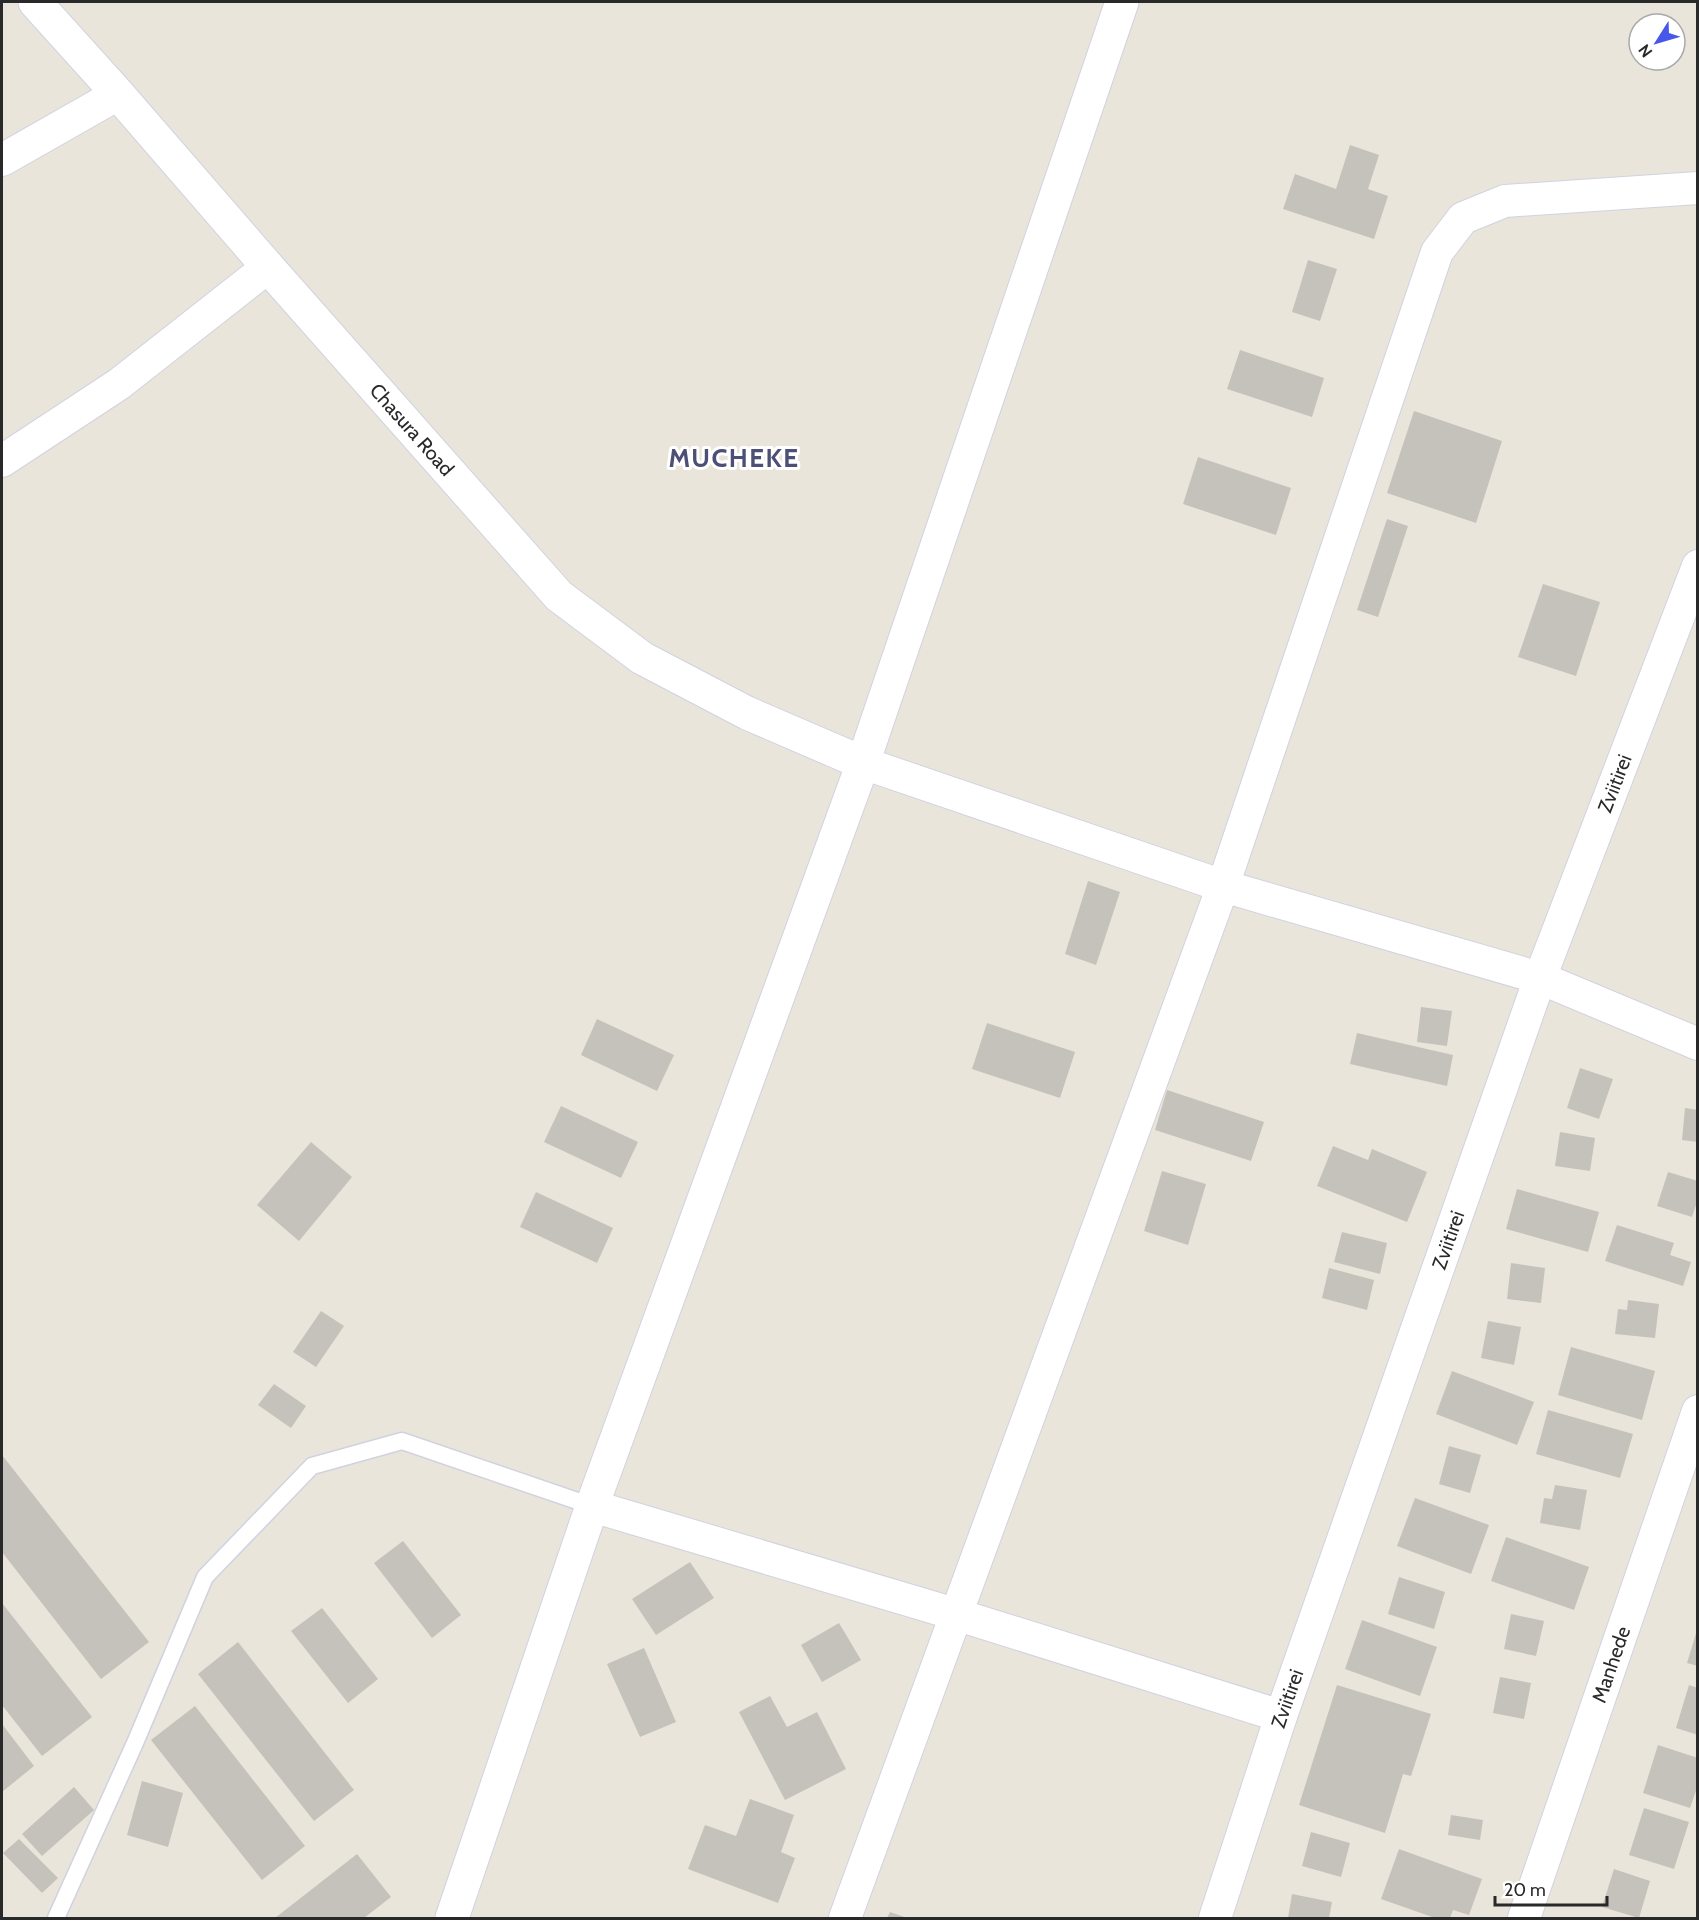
<svg xmlns="http://www.w3.org/2000/svg" width="1699" height="1920" font-family="Cabin,sans-serif">
  <style>
    .building { fill: #c5c2bb }
    .lines { fill: none; stroke-linecap: round; stroke-linejoin: round }
    .lane-casing { stroke: #d1d2e0; stroke-width: 19 }
    .street-casing { stroke: #d1d2e0; stroke-width: 34 }
    .secondary-casing { stroke: #d1d2e0; stroke-width: 35 }
    .lane { stroke: #fff; stroke-width: 16 }
    .street { stroke: #fff; stroke-width: 32 }
    .secondary { stroke: #fff; stroke-width: 33 }
    .labels { text-anchor: middle; dominant-baseline: central; stroke-width: 6; stroke-linejoin: round; paint-order: stroke }
    .street-label { font-size: 20px; fill: #292929; stroke: #fff }
    .district-label { font-size: 26px; font-weight: bold; letter-spacing: 1.5px; fill: #4d5075; stroke: #fff }
  </style>
  <rect width="100%" height="100%" fill="#eae5db"/>
  <g class="building">
    <polygon points="1350,145 1379,155 1368,189 1388,196 1374,239 1283,209 1295,174 1336,189"/>
    <polygon points="1308,260 1337,269 1320,321 1292,312"/>
    <polygon points="1240,350 1324,378 1312,417 1227,389"/>
    <polygon points="1414,411 1502,441 1476,523 1387,493"/>
    <polygon points="1198,457 1291,488 1276,535 1183,504"/>
    <polygon points="1387,519 1408,526 1378,617 1357,610"/>
    <polygon points="1543,584 1600,602 1576,676 1518,657"/>
    <polygon points="1088,881 1120,892 1096,965 1065,954"/>
    <polygon points="1421,1007 1452,1011 1447,1046 1417,1042"/>
    <polygon points="597,1019 674,1055 657,1091 581,1055"/>
    <polygon points="987,1023 1075,1052 1060,1098 972,1069"/>
    <polygon points="1357,1033 1453,1055 1447,1086 1350,1064"/>
    <polygon points="1580,1068 1613,1079 1599,1119 1567,1108"/>
    <polygon points="1167,1090 1264,1122 1251,1161 1155,1130"/>
    <polygon points="561,1106 638,1142 621,1178 544,1142"/>
    <polygon points="1685,1108 1698,1110 1698,1142 1682,1140"/>
    <polygon points="1560,1132 1595,1138 1590,1171 1555,1166"/>
    <polygon points="311,1142 352,1177 299,1241 257,1205"/>
    <polygon points="1333,1146 1368,1160 1372,1149 1427,1172 1407,1222 1317,1186"/>
    <polygon points="1162,1171 1206,1184 1188,1245 1144,1231"/>
    <polygon points="1668,1172 1698,1181 1698,1199 1692,1217 1657,1206"/>
    <polygon points="1517,1189 1599,1212 1588,1252 1506,1229"/>
    <polygon points="536,1192 613,1228 597,1263 520,1227"/>
    <polygon points="1617,1225 1674,1243 1670,1255 1691,1262 1683,1286 1605,1261"/>
    <polygon points="1342,1232 1387,1243 1380,1274 1334,1262"/>
    <polygon points="1511,1263 1545,1268 1541,1303 1507,1299"/>
    <polygon points="1329,1268 1374,1280 1367,1310 1322,1298"/>
    <polygon points="1628,1300 1659,1304 1655,1338 1615,1334 1618,1309 1627,1310"/>
    <polygon points="321,1311 344,1326 316,1367 293,1352"/>
    <polygon points="1488,1321 1521,1327 1514,1365 1481,1358"/>
    <polygon points="1571,1347 1655,1371 1642,1420 1558,1395"/>
    <polygon points="1452,1371 1534,1402 1517,1445 1436,1414"/>
    <polygon points="274,1384 306,1406 291,1428 258,1405"/>
    <polygon points="1548,1410 1633,1434 1620,1478 1536,1454"/>
    <polygon points="1449,1446 1481,1455 1470,1493 1439,1484"/>
    <polygon points="2,1455 149,1642 101,1679 2,1552"/>
    <polygon points="1555,1485 1587,1490 1580,1530 1540,1523 1544,1498 1552,1499"/>
    <polygon points="1415,1498 1489,1525 1471,1574 1397,1546"/>
    <polygon points="1506,1537 1589,1567 1574,1610 1491,1581"/>
    <polygon points="403,1541 461,1615 432,1638 374,1563"/>
    <polygon points="690,1562 714,1598 656,1635 632,1599"/>
    <polygon points="1399,1577 1445,1592 1434,1629 1388,1614"/>
    <polygon points="2,1603 92,1717 42,1756 2,1705"/>
    <polygon points="322,1608 378,1679 348,1703 291,1631"/>
    <polygon points="1511,1614 1544,1621 1536,1656 1504,1649"/>
    <polygon points="1362,1620 1437,1647 1420,1696 1345,1669"/>
    <polygon points="839,1623 861,1660 822,1682 801,1645"/>
    <polygon points="1697,1630 1698,1630 1698,1666 1687,1663"/>
    <polygon points="238,1642 354,1790 314,1821 198,1674"/>
    <polygon points="644,1648 676,1722 640,1737 607,1664"/>
    <polygon points="1500,1677 1531,1683 1524,1719 1493,1713"/>
    <polygon points="1337,1685 1431,1714 1411,1776 1403,1774 1385,1833 1299,1805"/>
    <polygon points="1689,1685 1698,1688 1698,1735 1676,1728"/>
    <polygon points="770,1696 787,1727 817,1712 846,1769 785,1800 739,1712"/>
    <polygon points="195,1706 305,1846 262,1880 151,1740"/>
    <polygon points="2,1724 34,1766 2,1792"/>
    <polygon points="1658,1745 1698,1758 1698,1785 1690,1808 1643,1793"/>
    <polygon points="142,1781 183,1793 168,1847 127,1835"/>
    <polygon points="74,1787 94,1810 42,1856 22,1834"/>
    <polygon points="750,1799 794,1815 781,1852 795,1858 778,1903 688,1869 705,1825 736,1836"/>
    <polygon points="1644,1808 1689,1822 1674,1869 1629,1855"/>
    <polygon points="1451,1815 1483,1820 1480,1840 1448,1835"/>
    <polygon points="1311,1832 1350,1843 1341,1877 1302,1866"/>
    <polygon points="19,1839 58,1878 42,1893 3,1853"/>
    <polygon points="1399,1849 1482,1879 1469,1915 1453,1910 1450,1918 1435,1918 1381,1899"/>
    <polygon points="357,1854 391,1897 364,1918 275,1918"/>
    <polygon points="1614,1869 1650,1881 1639,1918 1602,1907"/>
    <polygon points="1292,1894 1332,1902 1329,1918 1288,1918"/>
    <polygon points="890,1912 907,1918 887,1918"/>
  </g>
  <g class="lines">
    <g class="lane-casing">
      <polyline id="lane" points="56,1918 135,1743 205,1577 312,1466 402,1441 592,1506"/>
    </g>
    <g class="street-casing">
      <g id="street">
        <polyline points="2,160 118,94"/>
        <polyline points="2,461 119,384 268,267"/>
        <polyline points="863,763 1223,886 1540,978 1698,1044"/>
        <polyline points="592,1506 955,1614 1281,1716"/>
        <polyline points="845,1918 1223,886 1437,252 1463,218 1505,201 1698,188"/>
        <path id="s1" d="M1215,1918L1281,1716L1540,978L1698,566"/>
        <path id="s2" d="M1524,1918L1698,1411"/>
      </g>
    </g>
    <g class="secondary-casing">
      <g id="secondary">
        <path id="s3" d="M35,2L118,94L268,267L559,596L642,658L747,713L863,763"/>
        <polyline points="452,1918 592,1506 863,763 1122,2"/>
      </g>
    </g>
    <use href="#lane" class="lane"/>
    <use href="#street" class="street"/>
    <use href="#secondary" class="secondary"/>
  </g>
  <g class="labels">
    <g class="street-label">
      <text stroke="none"><textPath href="#s3" startOffset="570">Chasura Road</textPath></text>
      <text stroke="none"><textPath href="#s1" startOffset="1203">Zviitirei</textPath></text>
      <text stroke="none"><textPath href="#s1" startOffset="717">Zviitirei</textPath></text>
      <text stroke="none"><textPath href="#s2" startOffset="268">Manhede</textPath></text>
      <text stroke="none"><textPath href="#s1" startOffset="231">Zviitirei</textPath></text>
    </g>
    <g class="district-label">
      <text x="734" y="458">MUCHEKE</text>
    </g>
  </g>
  <rect width="1699" height="1920" fill="none" stroke="#292929" stroke-width="6"/>
  <g transform="translate(1657 42) rotate(233)"><circle r="28" fill="#ffffff" stroke="#a9a9a9" stroke-width="1.5"/>
  <path d="M0-4.5L10 22L0 15L-10 22Z" fill="#4857ea"/>
  <text y="-9" font-size="16" font-weight="bold" text-anchor="middle" fill="#292929">N</text>
  </g>
  <path d="M1495 1896v9h112v-9" fill="none" stroke="#292929" stroke-width="3"/>
  <text x="1504" y="1896" font-size="18" fill="#292929" stroke="#ffffff" stroke-width="4.5" paint-order="stroke">20 m</text>
</svg>
